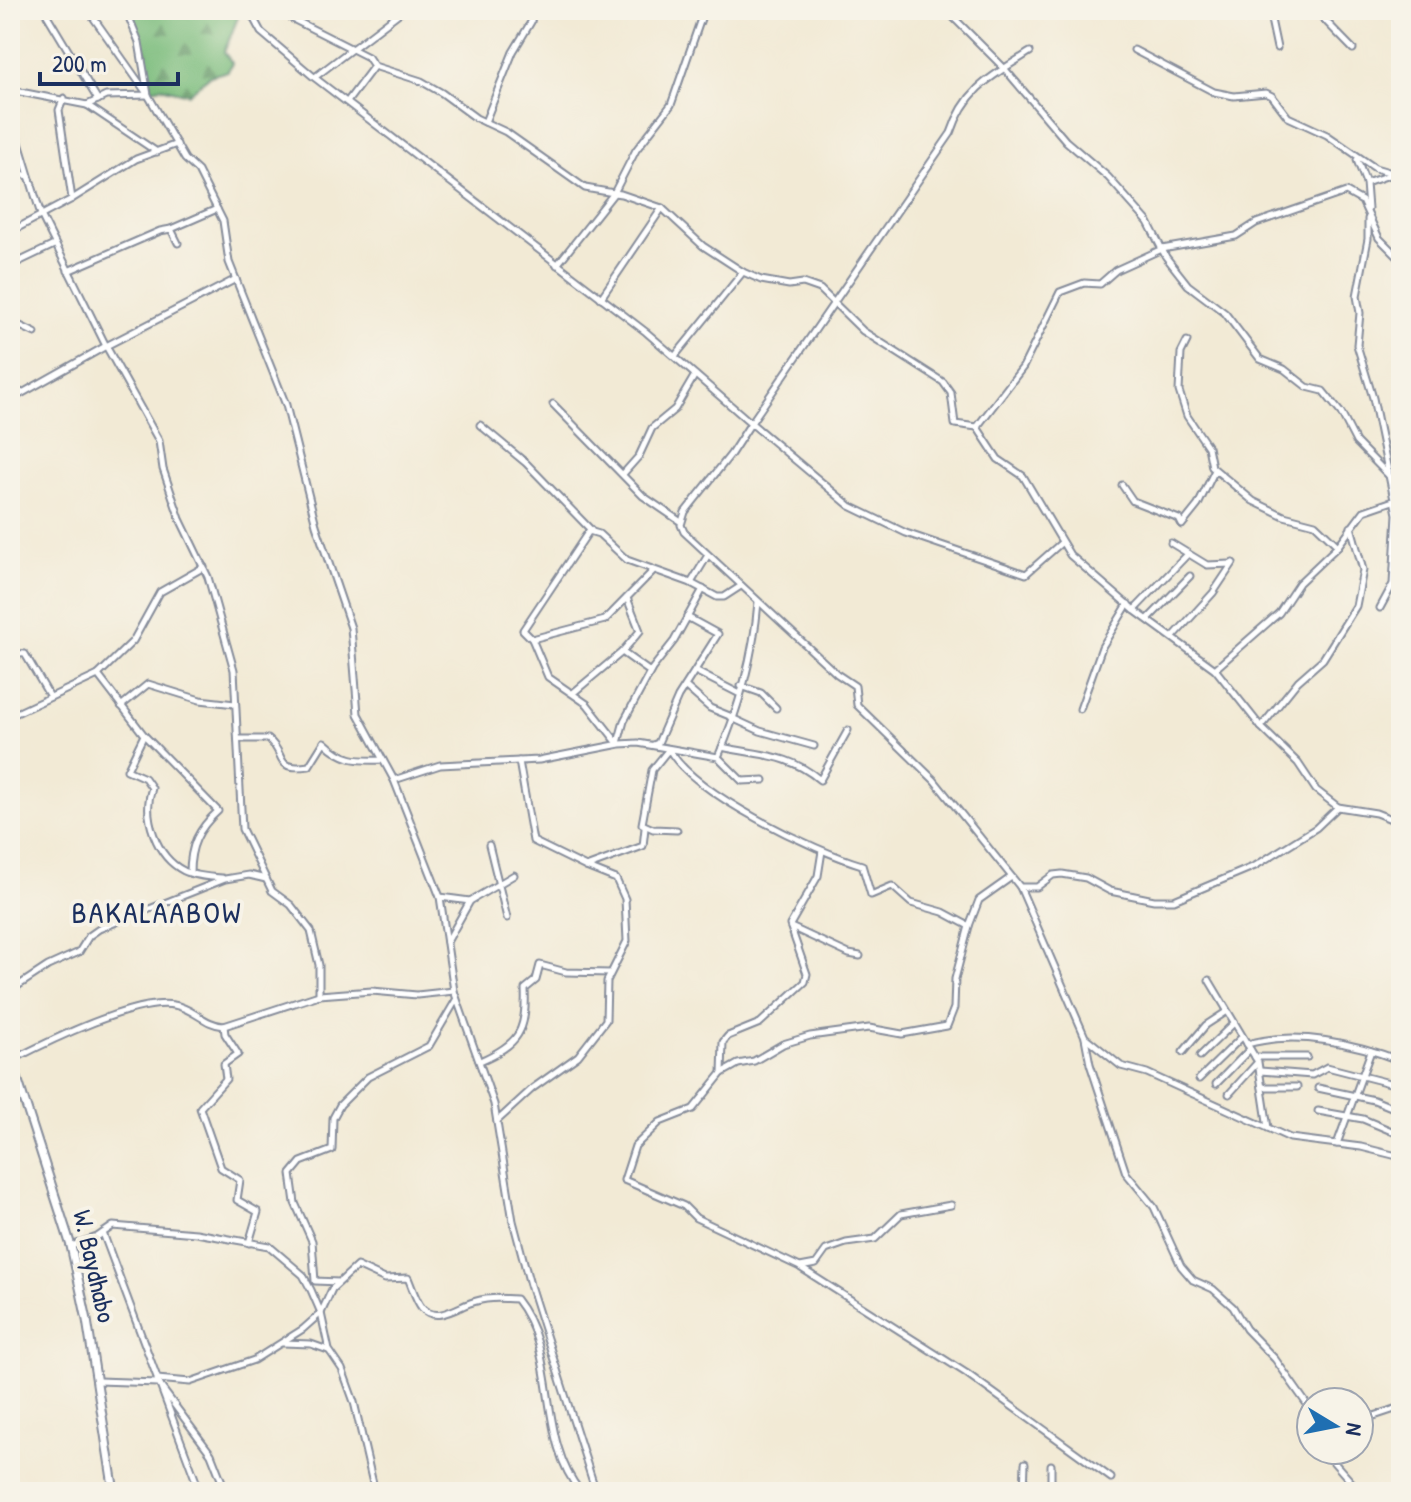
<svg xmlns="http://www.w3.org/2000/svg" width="1411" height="1502" font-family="'Patrick Hand',sans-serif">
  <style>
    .forest { fill: url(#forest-firs); stroke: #4c766e; stroke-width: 2 }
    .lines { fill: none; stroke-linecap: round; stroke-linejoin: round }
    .minor-casing { stroke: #868c9a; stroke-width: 9 }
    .major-casing { stroke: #868c9a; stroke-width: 11 }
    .minor { stroke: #fff; stroke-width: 5 }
    .major { stroke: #fff; stroke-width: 7 }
    .labels { text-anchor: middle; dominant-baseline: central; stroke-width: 8; stroke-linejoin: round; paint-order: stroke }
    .street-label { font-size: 26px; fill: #1b2f5e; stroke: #f7f3e8 }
    .quarter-label { font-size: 30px; letter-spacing: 2px; fill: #1b2f5e; stroke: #f7f3e8 }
  </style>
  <defs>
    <pattern id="forest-firs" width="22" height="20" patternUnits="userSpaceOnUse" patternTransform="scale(2)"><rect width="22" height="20" fill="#7dbd7e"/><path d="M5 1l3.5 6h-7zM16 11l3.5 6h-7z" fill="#669a6a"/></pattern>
  </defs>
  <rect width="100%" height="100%" fill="#f7f3e8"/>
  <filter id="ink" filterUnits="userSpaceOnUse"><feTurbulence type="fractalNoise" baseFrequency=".0125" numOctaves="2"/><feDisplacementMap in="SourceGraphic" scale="16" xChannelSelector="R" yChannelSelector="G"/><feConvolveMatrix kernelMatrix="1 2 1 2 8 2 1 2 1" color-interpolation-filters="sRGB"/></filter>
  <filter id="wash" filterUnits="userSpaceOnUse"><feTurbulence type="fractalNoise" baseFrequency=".006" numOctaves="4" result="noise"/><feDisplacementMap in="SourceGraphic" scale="32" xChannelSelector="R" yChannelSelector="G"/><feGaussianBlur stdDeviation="1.8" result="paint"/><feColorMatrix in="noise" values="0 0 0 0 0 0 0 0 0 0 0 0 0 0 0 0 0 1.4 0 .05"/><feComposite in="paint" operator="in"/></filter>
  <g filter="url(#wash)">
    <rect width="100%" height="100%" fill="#f2ead5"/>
    <polygon class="forest" points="132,10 241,10 224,52 232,63 228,71 210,76 188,94 161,87 152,89"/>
  </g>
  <g filter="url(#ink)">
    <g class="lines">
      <g class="minor-casing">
        <g id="minor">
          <polyline points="44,10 98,100"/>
          <polyline points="126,10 139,42 148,95 185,159 198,171 223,221 229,262 286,405 316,525 351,628 358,714 394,780 440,897 454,991 494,1104 513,1221 530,1285 596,1492"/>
          <polyline points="249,10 261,32 315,78 646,332 751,423 731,454 685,512 681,525 684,532 837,674 855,686 857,705 934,780 1020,887 1037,887 1053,875 1062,874 1086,878 1110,891 1154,900 1174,900 1255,866 1316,828 1338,807 1376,813 1401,823"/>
          <polyline points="275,10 368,57 374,66"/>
          <polyline points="946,10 1004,68 1066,141 1108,177 1148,222 1166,257 1188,285 1225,313 1260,359 1284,369 1307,387 1323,391 1341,413 1356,442 1401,488"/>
          <polyline points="1269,10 1277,48"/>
          <polyline points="1315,10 1353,49"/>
          <polyline points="1134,50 1214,92 1234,96 1266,93 1272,96 1288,117 1327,135 1375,168 1392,173"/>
          <path d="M1030,52C992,76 966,88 951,133L751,423L850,506L906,533L1026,574L1061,543"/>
          <polyline points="315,77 403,10"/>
          <polyline points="10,90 87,105 106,96 148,95 88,10"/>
          <polyline points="347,102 374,66 421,81 442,93 476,118 506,132 585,188 614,193 636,150 671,105 704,10"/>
          <polyline points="87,105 157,152"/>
          <polyline points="10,113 41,215 106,346 159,441 163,469 180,519 208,577 234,670 242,829 272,891 291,905 311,931 319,965 319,995 372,991 417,995 454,991"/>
          <polyline points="485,122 513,52 531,22 533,10"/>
          <polyline points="1357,160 1366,183"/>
          <polyline points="10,170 28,176"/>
          <polyline points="72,199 136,159 177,144"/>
          <polyline points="1368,209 1366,183 1401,171"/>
          <polyline points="1368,219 1368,239 1357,296 1360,313 1357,345 1373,398 1397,514 1393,584 1380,608"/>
          <polyline points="171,229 217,209"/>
          <polyline points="10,232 72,199 59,110 64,98"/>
          <polyline points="557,265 614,193 621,194 662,208 703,246 743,272 761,280 789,285 803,283 820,289 863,331 943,382 951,393 955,424 977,427 998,459 1023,476 1070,555 1134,610 1215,669 1261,727 1298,763 1316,790 1338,807"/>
          <polyline points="10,266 54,245"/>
          <polyline points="68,271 160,231 171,229 178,243"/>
          <polyline points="601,298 662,208"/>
          <polyline points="10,321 35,333"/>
          <polyline points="1187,341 1181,353 1179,391 1187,416 1208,447 1212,467 1253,501 1284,516 1315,524 1338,546"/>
          <polyline points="675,356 743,272"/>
          <polyline points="10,400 106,346 236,279"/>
          <polyline points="553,404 643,496 681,522"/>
          <polyline points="480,425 526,463 591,530"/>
          <polyline points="977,427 1023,367 1060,292 1084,283 1100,284 1116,270 1162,249 1236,236 1256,223 1346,192 1362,201 1379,238 1401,260"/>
          <polyline points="623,474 639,456 652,428 675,409 695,375"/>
          <polyline points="1122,485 1133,501 1179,519 1182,525 1198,505 1215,470"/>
          <polyline points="1171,543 1207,565 1231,564"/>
          <polyline points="691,583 708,555"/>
          <polyline points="627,598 640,631 622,652 650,672"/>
          <polyline points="1134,610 1188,554"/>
          <polyline points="1148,619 1190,576"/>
          <polyline points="1173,637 1213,593 1233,563"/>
          <polyline points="532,639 605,620 653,571"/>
          <polyline points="10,653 25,654 49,695"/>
          <polyline points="1215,669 1279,613 1299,583 1338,546 1364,511 1393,501"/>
          <polyline points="695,671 738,693"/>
          <path d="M98,675L144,735L218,811C198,829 190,846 190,873"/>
          <polyline points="741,686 761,693 776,708"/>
          <polyline points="686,687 710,708 732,717"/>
          <polyline points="573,693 622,652"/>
          <polyline points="121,706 148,684 200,700 235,704"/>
          <polyline points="1080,709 1102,647 1128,604"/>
          <polyline points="10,716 98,675 133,641 160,592 204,567"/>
          <polyline points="732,718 760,731 814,746"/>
          <polyline points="1261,727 1298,681 1323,659 1356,606 1363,570 1351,527"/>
          <path d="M144,735L127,770L145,778L152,788C142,816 156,857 184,871C195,876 209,877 222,878"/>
          <path d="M239,739H268C288,755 272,771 309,766L324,742C344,761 356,761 383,760"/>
          <polyline points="616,741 587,704 548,677 532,639 523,630 589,531 599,534 627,560 691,583 717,597 724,597 741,586"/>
          <polyline points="618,743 624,721 652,669 674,641 703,589"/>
          <polyline points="653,745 658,743 678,697 718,634 687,617"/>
          <path d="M722,747C761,756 788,753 820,780L848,730"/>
          <polyline points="718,757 742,781 764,780"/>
          <polyline points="519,761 533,841 586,867 643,846 645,828"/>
          <path d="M394,780L440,765L539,760L620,744L638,743L718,757C739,710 754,653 758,602"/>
          <path d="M677,830L653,829L642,824L652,770L669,749C693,794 815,851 862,865L871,895L892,886L911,903L943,912L969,926L979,900L1010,878"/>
          <polyline points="489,845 507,918"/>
          <polyline points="822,851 818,876 790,925 807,974 805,982 760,1023 728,1036 723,1042 722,1073 693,1109 660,1122 635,1146 624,1180 684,1206 696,1218 800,1267 816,1264 826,1250 846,1243 875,1239 901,1214 951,1205"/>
          <polyline points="1020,887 1085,1037 1121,1066 1147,1073 1290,1138 1361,1147 1401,1157"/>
          <polyline points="440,897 470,901 514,875"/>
          <polyline points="791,927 849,954 860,956"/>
          <polyline points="447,942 470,901"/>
          <polyline points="1209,980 1258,1062 1268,1128"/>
          <polyline points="10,991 48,966 79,952 89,936 99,929 225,879 249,875 266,879"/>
          <polyline points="224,1026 225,1034 238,1054 224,1064 226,1079 200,1108 221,1168 240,1180 237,1200 258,1212 249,1243"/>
          <polyline points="1085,1038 1090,1064 1126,1173 1154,1207 1181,1266 1193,1280 1213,1289 1233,1307 1246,1329 1275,1359 1311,1410"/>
          <path d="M1247,1044C1296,1030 1355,1043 1401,1061"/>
          <polyline points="1183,1052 1206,1025 1226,1012"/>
          <polyline points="1200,1056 1233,1024"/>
          <polyline points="1255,1057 1307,1057"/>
          <polyline points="1394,1058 1399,1036"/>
          <path d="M12,1060C47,1042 136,998 174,1005C193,1008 205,1025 224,1026L319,995"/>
          <path d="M480,1061C519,1044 527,1031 525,989L536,980L540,965L566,972L610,973"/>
          <polyline points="1260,1071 1312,1075 1327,1067 1401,1086"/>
          <polyline points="722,1073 738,1064 754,1061 783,1044 810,1036 869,1028 902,1034 947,1026 954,1008 955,979 969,926"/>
          <polyline points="1199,1079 1242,1037"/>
          <polyline points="1216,1084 1250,1049"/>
          <polyline points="1262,1087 1297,1087"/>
          <polyline points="1318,1088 1374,1100 1401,1111"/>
          <polyline points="1229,1094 1257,1063"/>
          <polyline points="1318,1111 1363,1119 1401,1135"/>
          <polyline points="497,1121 533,1088 578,1056 606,1020 607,981 627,941 625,899 616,879 586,867"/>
          <polyline points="1337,1144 1371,1051"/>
          <polyline points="103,1233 200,1492"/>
          <polyline points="71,1246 97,1237 113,1226 196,1233 269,1246 303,1275 311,1290 321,1313 329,1350 342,1369 354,1402 375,1492"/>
          <polyline points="801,1268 966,1373 1111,1478"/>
          <polyline points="339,1282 315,1281 312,1241 295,1203 291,1174 301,1162 332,1150 333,1118 340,1105 368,1077 429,1046 456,1000"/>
          <polyline points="283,1343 311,1344 328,1350"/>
          <path d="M157,1379L190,1382L254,1360L303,1329L321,1313L332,1289L357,1266L385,1279L408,1278C412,1287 416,1301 422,1308C436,1323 456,1308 470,1303C485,1297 500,1298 516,1299C560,1354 536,1439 581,1492"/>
          <polyline points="98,1381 158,1383 211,1454 226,1492"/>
          <polyline points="1359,1421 1401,1407"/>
          <polyline points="1323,1450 1360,1492"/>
          <polyline points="1024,1492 1025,1463"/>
          <polyline points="1051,1492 1051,1465"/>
        </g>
      </g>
      <g class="major-casing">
        <polyline id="major" points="10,1056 71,1246 87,1320 114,1492"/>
      </g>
      <use href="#minor" class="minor"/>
      <use href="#major" class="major"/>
    </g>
  </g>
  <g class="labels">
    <g class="street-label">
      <text transform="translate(95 1266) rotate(77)">W. Baydhabo</text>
    </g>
    <g class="quarter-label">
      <text x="157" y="912">BAKALAABOW</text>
    </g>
  </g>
  <rect width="1411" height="1502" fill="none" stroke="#f7f3e8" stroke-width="40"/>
  <g transform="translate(1335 1426) rotate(100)"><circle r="38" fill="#f7f3e8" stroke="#9fa5b1" stroke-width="2"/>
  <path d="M0-6L14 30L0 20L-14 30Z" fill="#1f6fb2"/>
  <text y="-12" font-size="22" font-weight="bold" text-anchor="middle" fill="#1b2f5e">N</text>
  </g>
  <path d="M40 72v12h138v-12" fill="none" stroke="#1b2f5e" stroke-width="4"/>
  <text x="52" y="72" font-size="24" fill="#1b2f5e" stroke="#f7f3e8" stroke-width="6" paint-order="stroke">200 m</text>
</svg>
